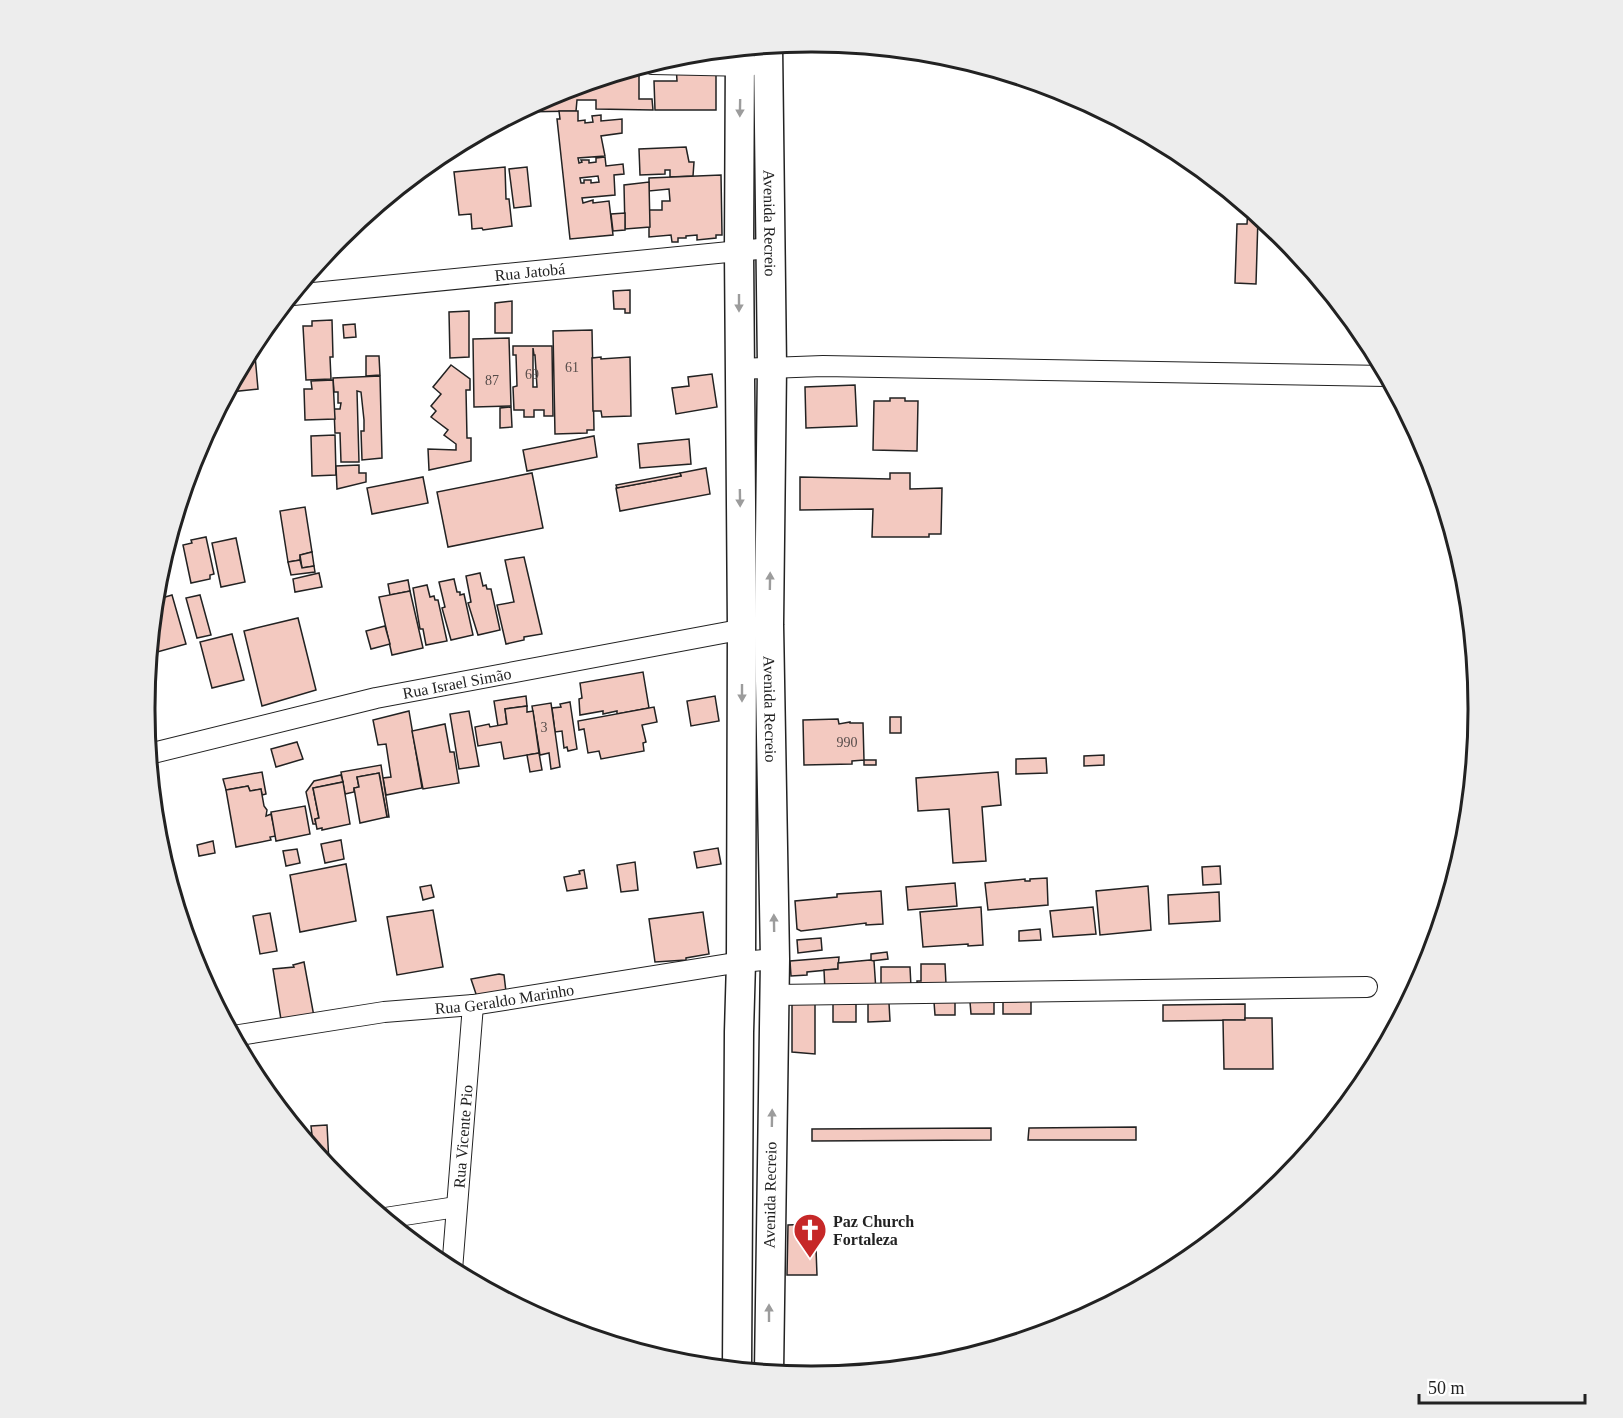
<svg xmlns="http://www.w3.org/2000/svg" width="1623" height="1418" font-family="'Times New Roman',serif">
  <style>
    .building { fill: #f3c9c0; stroke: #222; stroke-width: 1.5; fill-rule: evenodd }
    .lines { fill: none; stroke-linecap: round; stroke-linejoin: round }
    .minor-casing { stroke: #222; stroke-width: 22 }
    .secondary-casing { stroke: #222; stroke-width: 31 }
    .minor { stroke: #fff; stroke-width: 20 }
    .secondary { stroke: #fff; stroke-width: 28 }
    .oneway { fill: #9c9c9c }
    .labels { text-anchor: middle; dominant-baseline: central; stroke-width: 4.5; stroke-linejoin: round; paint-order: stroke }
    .number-label { font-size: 14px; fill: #564c4a }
    .street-label { font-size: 16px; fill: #222; stroke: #fff }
    .poi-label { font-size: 16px; font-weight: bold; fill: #222; stroke: #fff; text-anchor: start }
    .rim { fill: none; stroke: #222; stroke-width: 3 }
  </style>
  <rect width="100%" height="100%" fill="#fff"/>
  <g class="building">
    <polygon points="676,65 716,66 716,110 655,110 654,81 677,81"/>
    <polygon points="634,69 639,69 639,99 652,99 653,110 596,109 596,100 577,100 576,111 521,112 549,97 566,97 567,90"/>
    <path d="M559,111H578V121L585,120V123L593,122L592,116L601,115V121L622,119V133L601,136L605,156L578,158L579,163L582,162L581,160H589V163L596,162V158L605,157L606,166L623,164L624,174L614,175L615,195L582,198L583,203L593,200V203L609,201L613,235L570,239L557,119H560ZM598,176L599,182L591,183V180H584V183H581L580,178Z"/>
    <polygon points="686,147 689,162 694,162 693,176 670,177 670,170 665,170 665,174 640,175 639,149"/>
    <polygon points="505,167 506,199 509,199 512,226 483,230 482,228 472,229 471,214 459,215 454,172"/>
    <polygon points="527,167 531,206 514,208 509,169"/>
    <polygon points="721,175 722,235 716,235 716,238 697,240 697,235 686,236 686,238 678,238 678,242 672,242 671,235 649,237 649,210 662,210 662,201 670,201 669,189 649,191 649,178"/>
    <polygon points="649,182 650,227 625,229 624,185"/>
    <polygon points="1248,208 1258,217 1256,284 1235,283 1237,224 1247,224"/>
    <polygon points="625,213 625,230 613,231 611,214"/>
    <polygon points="630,290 630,313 625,313 625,309 614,309 613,291"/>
    <polygon points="512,301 512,333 495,333 495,303"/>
    <polygon points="469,311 469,357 450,358 449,312"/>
    <polygon points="332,320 333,357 330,357 331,379 306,380 303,326 312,326 312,321"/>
    <polygon points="355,324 356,337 344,338 343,325"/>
    <polygon points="592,330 594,430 587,430 587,433 555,434 553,331"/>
    <polygon points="509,338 511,406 474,407 473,339"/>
    <polygon points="254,344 258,389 229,392"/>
    <path d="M513,346H552L553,416H544V410H534V417H524V410H514L513,387L517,386L516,355H513ZM533,348L534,355H535L537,387H533Z"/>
    <polygon points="366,356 379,356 380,375 366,376"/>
    <polygon points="601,357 601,359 630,357 631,416 602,417 601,411 593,411 592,358"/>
    <polygon points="451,365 470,379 470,390 466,390 467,438 471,438 471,461 429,470 428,449 456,450 456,444 444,435 448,430 431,417 436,411 431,406 441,394 433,387"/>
    <polygon points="712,374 717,407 676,414 672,388 689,386 688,377"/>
    <polygon points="380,376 382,458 362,460 361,431 364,431 364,420 361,392 357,391 359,462 341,462 340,433 335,433 334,409 340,409 341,403 338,403 338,392 334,392 333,378"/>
    <polygon points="333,380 335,419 305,420 304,389 312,389 311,381"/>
    <polygon points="855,385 857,426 806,428 805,387"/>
    <polygon points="890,398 905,398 905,401 918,401 917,451 873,450 874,401 890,401"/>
    <polygon points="511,407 512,427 500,428 500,408"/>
    <polygon points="335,435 336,475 312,476 311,436"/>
    <polygon points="594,436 597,457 527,471 523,450"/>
    <polygon points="689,439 691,464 640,468 638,444"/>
    <polygon points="359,465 359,473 366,473 366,482 337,489 336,466"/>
    <polygon points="706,468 710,494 620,511 616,488 681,476 680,473"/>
    <polygon points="532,473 543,528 448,547 437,492"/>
    <polygon points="680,473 681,476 617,488 616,485"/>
    <polygon points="890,473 910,473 910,489 942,488 941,534 929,534 929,537 872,537 873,509 800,510 800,477 890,479"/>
    <polygon points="423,477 428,503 372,514 367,488"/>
    <polygon points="305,507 312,552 300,555 300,560 288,562 280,511"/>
    <polygon points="206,537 214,574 210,575 210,579 191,583 183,545 192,543 191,540"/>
    <polygon points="236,538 245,582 221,587 212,543"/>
    <polygon points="312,552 314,566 302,568 300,555"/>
    <polygon points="524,557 542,634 524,637 524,640 506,644 497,605 514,602 505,560"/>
    <polygon points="300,560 302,568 314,566 315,572 291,575 288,562"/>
    <polygon points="319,573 322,587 295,592 293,579"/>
    <polygon points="480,573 483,586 486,585 487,589 491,589 500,630 478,635 468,603 471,602 466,576"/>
    <polygon points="454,579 457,592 460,592 460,595 464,594 473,635 451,640 442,608 445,607 439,582"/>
    <polygon points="408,580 410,591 390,595 388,584"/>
    <polygon points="427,585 430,597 434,596 435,600 438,600 447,641 426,645 423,629 420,629 413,588"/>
    <polygon points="410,591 423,648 392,655 379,597"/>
    <polygon points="172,595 186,644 150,654 155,600"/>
    <polygon points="200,595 211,635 197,638 186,598"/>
    <polygon points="298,618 316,690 262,706 244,631"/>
    <polygon points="385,626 390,644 371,649 366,631"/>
    <polygon points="232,634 244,680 212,688 200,642"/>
    <polygon points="643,672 649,708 617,714 617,711 603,714 603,711 580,715 579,699 582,698 580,683"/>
    <polygon points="526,696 527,706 505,709 507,724 498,726 494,701"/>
    <polygon points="715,696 719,721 691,726 687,701"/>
    <polygon points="570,702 577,749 568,751 567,747 564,748 562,731 555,732 552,708 561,707 560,704"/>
    <polygon points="551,703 560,767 551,769 549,753 540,755 532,706"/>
    <polygon points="527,706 527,712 533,711 539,753 504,759 501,742 478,746 475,727 489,724 490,727 507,724 505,709"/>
    <polygon points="654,707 657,722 642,725 646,742 643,743 644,751 601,759 599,751 588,753 584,729 579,730 578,721"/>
    <polygon points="409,711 422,788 386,795 383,778 391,777 386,744 378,745 373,720"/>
    <polygon points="469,711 479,766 459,769 450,714"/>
    <rect x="890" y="717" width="11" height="16"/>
    <polygon points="838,719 839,724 850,722 850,723 863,723 864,760 876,760 876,765 864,765 864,760 852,761 852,764 804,765 803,720"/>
    <polygon points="445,724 450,752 454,752 459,783 423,789 412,731"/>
    <polygon points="297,742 303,759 276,767 271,749"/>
    <polygon points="539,753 542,770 530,772 527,755"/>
    <polygon points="1104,755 1104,765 1084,766 1084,756"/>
    <polygon points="1046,758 1047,773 1016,774 1016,759"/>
    <polygon points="381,765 389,817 387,817 379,773 357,777 359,787 354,788 354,792 345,794 341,772"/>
    <polygon points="262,772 266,794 262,795 261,789 250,791 248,786 226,790 223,779"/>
    <polygon points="998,772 1001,805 982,807 986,861 953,863 949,809 918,811 916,778"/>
    <polygon points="379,773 387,817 360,823 354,788 359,787 357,777"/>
    <polygon points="341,775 343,782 313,788 319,818 315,819 316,824 313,824 306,792 314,781"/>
    <polygon points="343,782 350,824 322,830 322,828 317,829 315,819 319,818 313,788"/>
    <polygon points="248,786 250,791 261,789 264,806 267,810 266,816 271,814 276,836 270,837 271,840 236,847 226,790"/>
    <polygon points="305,806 310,834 276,841 271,812"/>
    <polygon points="154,810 158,810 164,853 162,853 157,839"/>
    <polygon points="341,840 344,859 325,863 321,844"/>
    <polygon points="213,841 215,853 199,856 197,845"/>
    <polygon points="718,848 721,864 697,868 694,852"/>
    <polygon points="297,849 300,863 286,866 283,851"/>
    <polygon points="635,862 638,890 621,892 617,865"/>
    <polygon points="346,864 356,921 300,932 290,875"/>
    <polygon points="1220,866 1221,884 1203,885 1202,867"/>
    <polygon points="584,870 587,888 567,891 564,877 580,874 579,871"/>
    <polygon points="1047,878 1048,905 988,910 985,883 1025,879 1025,881 1030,881 1030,879"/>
    <polygon points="955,883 957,906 908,910 906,887"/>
    <polygon points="431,885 434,897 423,900 420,887"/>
    <polygon points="1148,886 1151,930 1100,935 1096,891"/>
    <polygon points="881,891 883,924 866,925 866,923 801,931 797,929 795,901 837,897 837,894"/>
    <polygon points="1219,892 1220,921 1169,924 1168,895"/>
    <polygon points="981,907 983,945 968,946 968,944 923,947 920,912"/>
    <polygon points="1093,907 1096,934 1053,937 1050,911"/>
    <polygon points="433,910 443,967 397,975 387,917"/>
    <polygon points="703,912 709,954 686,958 686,960 655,962 649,919"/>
    <polygon points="270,913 277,951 260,954 253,916"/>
    <polygon points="1040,929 1041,940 1019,941 1019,931"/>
    <polygon points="821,938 822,950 798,953 797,940"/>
    <polygon points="887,952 888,959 871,961 871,954"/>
    <polygon points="839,957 838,969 807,972 807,975 791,976 790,961"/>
    <polygon points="870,960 874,961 876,991 825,991 824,970 838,969 838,963"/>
    <polygon points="304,962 315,1022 282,1026 273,969 294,967 293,965"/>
    <polygon points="921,964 945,964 946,984 917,984 917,981 921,981"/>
    <polygon points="881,967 910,967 911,987 881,987"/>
    <polygon points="499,974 504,975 506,992 477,997 471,979"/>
    <polygon points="1031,1001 1031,1014 1003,1014 1003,1002"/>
    <polygon points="934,1002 955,1002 955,1015 935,1015"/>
    <polygon points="970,1002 994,1002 994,1014 971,1014"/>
    <polygon points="868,1003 889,1003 890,1021 868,1022"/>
    <polygon points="792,1004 815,1004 815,1054 792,1052"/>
    <rect x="833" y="1004" width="23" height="18"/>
    <polygon points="1245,1004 1245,1020 1163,1021 1163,1005"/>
    <polygon points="1245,1018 1272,1018 1273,1069 1224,1069 1223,1020 1245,1020"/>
    <polygon points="327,1125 329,1163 326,1163 310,1144 313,1144 311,1126"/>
    <polygon points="1136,1127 1136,1140 1028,1140 1029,1128"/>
    <polygon points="991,1128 991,1140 812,1141 812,1129"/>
    <polygon points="812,1222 815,1222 817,1275 787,1275 788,1225 812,1224"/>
  </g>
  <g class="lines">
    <g class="minor-casing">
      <g id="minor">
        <polyline points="652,64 750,66"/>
        <path id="s1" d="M293,295L769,248"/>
        <polyline points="739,369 823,366 1386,376"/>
        <path id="s2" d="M149,754L376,698L755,627"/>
        <polyline points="774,995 1367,987"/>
        <path id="s3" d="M233,1036L384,1012L473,1005L741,962L775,959"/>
        <polyline points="385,1218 456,1207"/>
        <path id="s4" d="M452,1270L473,1005"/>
      </g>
    </g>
    <g class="secondary-casing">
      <g id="secondary">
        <path id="s5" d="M768,46L772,367L769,625L775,959L769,1372"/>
        <polyline points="737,1369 739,1032 741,962 742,629 739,251 740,49"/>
      </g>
    </g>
    <use href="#minor" class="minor"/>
    <use href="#secondary" class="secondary"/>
  </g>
  <defs><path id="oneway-solid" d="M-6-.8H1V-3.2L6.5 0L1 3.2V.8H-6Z" transform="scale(1.5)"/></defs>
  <g class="oneway">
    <use href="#oneway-solid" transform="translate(740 108) rotate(91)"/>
    <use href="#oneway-solid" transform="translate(739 303) rotate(90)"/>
    <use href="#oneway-solid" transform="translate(740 498) rotate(89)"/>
    <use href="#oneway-solid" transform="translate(770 581) rotate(-89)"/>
    <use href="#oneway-solid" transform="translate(742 693) rotate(90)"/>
    <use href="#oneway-solid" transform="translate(774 923) rotate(-91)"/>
    <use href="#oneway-solid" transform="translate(772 1118) rotate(-89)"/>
    <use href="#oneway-solid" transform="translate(769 1313) rotate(-90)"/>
  </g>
  <defs>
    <g id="church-pin" transform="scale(1.725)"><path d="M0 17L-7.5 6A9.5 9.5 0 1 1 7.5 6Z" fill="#c62828" stroke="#fff"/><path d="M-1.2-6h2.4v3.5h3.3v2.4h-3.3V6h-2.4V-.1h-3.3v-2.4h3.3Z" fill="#fff"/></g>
  </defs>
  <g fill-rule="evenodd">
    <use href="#church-pin" x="810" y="1230"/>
  </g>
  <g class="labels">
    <g class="number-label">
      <text x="572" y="367">61</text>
      <text x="532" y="374">69</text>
      <text x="492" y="380">87</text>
      <text x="544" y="727">3</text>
      <text x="847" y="742">990</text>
    </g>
    <g class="street-label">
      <text stroke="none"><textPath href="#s5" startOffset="177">Avenida Recreio</textPath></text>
      <text stroke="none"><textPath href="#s1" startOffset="238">Rua Jatobá</textPath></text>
      <text stroke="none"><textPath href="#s2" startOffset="316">Rua Israel Simão</textPath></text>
      <text stroke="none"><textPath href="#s5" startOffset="663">Avenida Recreio</textPath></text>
      <text stroke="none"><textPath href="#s3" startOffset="274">Rua Geraldo Marinho</textPath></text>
      <text stroke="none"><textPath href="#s4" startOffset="134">Rua Vicente Pio</textPath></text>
      <text transform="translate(770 1195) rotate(-89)">Avenida Recreio</text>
    </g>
    <g class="poi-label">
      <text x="833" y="1221">Paz Church<tspan x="833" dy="18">Fortaleza</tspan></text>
    </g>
  </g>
  <path d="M0 0H1623V1418H0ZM811 52H812A656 656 0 0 1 1468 708V710A656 656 0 0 1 812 1366H811A656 656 0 0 1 155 710V708A656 656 0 0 1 811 52Z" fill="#ededed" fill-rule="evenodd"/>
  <path class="rim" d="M811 52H812A656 656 0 0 1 1468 708V710A656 656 0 0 1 812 1366H811A656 656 0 0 1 155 710V708A656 656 0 0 1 811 52Z"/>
  <path d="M1419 1394v9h166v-9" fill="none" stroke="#222222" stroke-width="3"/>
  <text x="1428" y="1394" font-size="18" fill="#222222" stroke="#ffffff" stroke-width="4.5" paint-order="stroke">50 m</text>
</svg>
